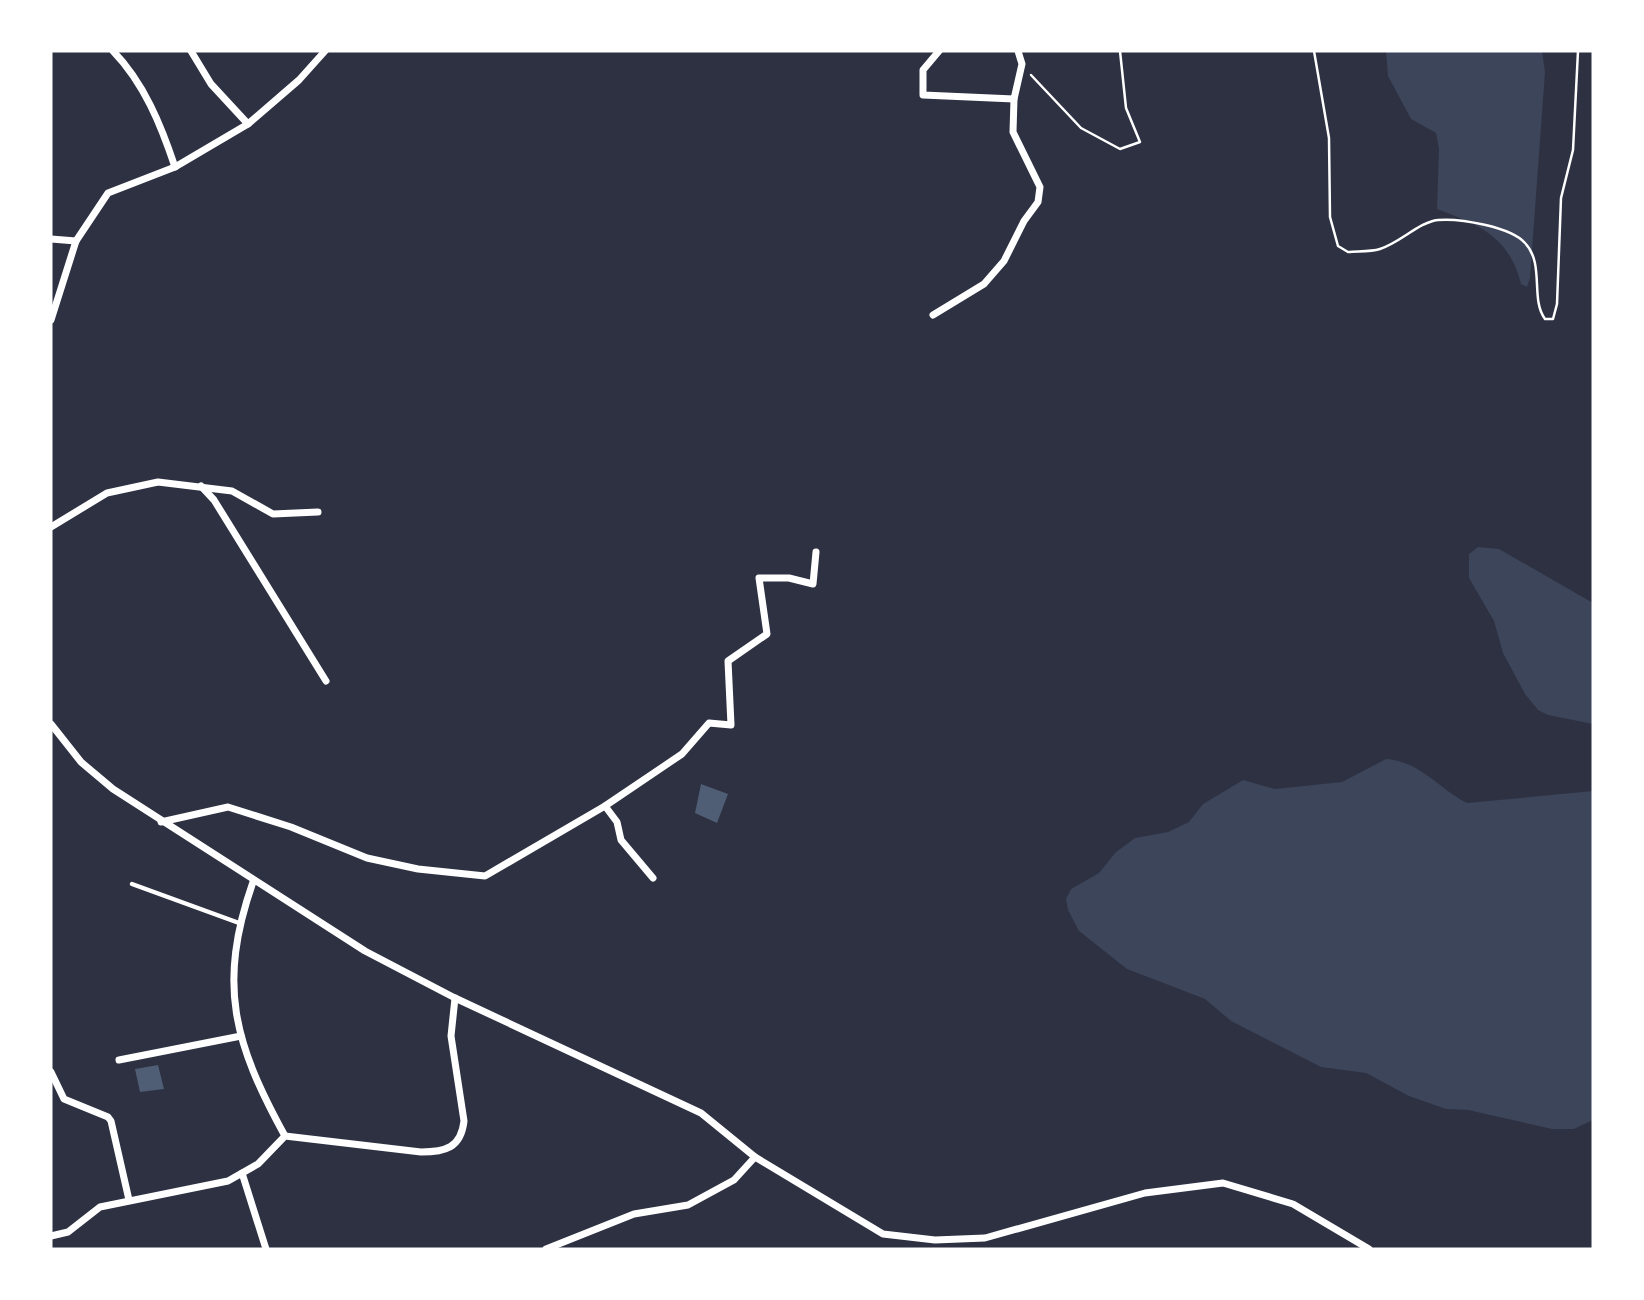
<svg xmlns="http://www.w3.org/2000/svg" width="1644" height="1300" font-family="'Archivo Narrow',sans-serif">
  <style>
    .green { fill: #3c4559 }
    .water { fill: #4f5d75 }
    .lines { fill: none; stroke-linecap: round; stroke-linejoin: round }
    .path { stroke: #fff; stroke-width: 2.5 }
    .service { stroke: #fff; stroke-width: 4.5 }
    .minor { stroke: #fff; stroke-width: 7 }
  </style>
  <rect width="100%" height="100%" fill="#2d3142"/>
  <g class="green">
    <path d="M1386,51H1542L1545,72L1530,278L1527,287L1521,284C1509,236 1479,225 1437,209L1439,149L1436,133L1411,119L1388,76Z"/>
    <polygon points="1478,547 1499,549 1593,603 1593,724 1548,715 1538,710 1525,694 1503,653 1494,621 1469,578 1469,554"/>
    <path d="M1386,759C1420,761 1439,789 1467,803L1593,791V1120L1574,1129H1552L1468,1110L1446,1109L1409,1096L1366,1073L1321,1067L1231,1021L1205,999L1127,969L1079,931L1068,910L1066,899L1071,889L1099,873L1116,852L1135,838L1168,832L1189,822L1203,804L1243,780L1275,789L1342,782Z"/>
  </g>
  <g class="water">
    <polygon points="701,784 728,794 717,823 695,813"/>
    <polygon points="158,1065 164,1089 140,1092 135,1069"/>
  </g>
  <g class="lines">
    <g class="path">
      <path d="M1314,51L1329,138L1330,217L1338,246L1348,252C1358,251 1370,252 1380,249C1400,243 1419,222 1438,220C1460,218 1511,227 1525,243C1545,264 1530,299 1545,319H1553L1557,304L1561,198L1573,150L1578,51"/>
      <polyline points="1031,75 1081,128 1120,149 1140,142 1126,108 1120,51"/>
    </g>
    <polyline class="service" points="132,884 239,923"/>
    <g class="minor">
      <path d="M113,51C144,83 161,125 175,167"/>
      <polyline points="191,51 211,84 248,124"/>
      <polyline points="939,51 923,70 923,95 1014,99 1022,64 1018,51"/>
      <polyline points="51,239 76,241"/>
      <polyline points="933,315 984,284 1004,261 1024,221 1038,202 1040,187 1013,132 1014,99"/>
      <polyline points="51,320 76,241 108,193 175,167 248,124 299,80 325,51"/>
      <polyline points="201,486 214,500 326,681"/>
      <polyline points="51,527 107,493 158,482 232,491 273,514 318,512"/>
      <polyline points="51,724 81,762 113,789 365,951 455,998 701,1113 755,1157 883,1234 935,1240 985,1238 1145,1193 1223,1183 1293,1204 1369,1249"/>
      <polyline points="605,806 617,822 621,840 653,878"/>
      <polyline points="161,822 228,807 291,827 367,858 418,869 485,876 605,806 682,754 709,723 731,725 728,661 767,634 759,578 789,578 813,584 816,552"/>
      <path d="M253,882C217,985 234,1043 285,1136"/>
      <polyline points="119,1060 241,1036"/>
      <polyline points="51,1072 64,1099 108,1117 111,1121 129,1200"/>
      <polyline points="242,1173 266,1249"/>
      <path d="M51,1236L68,1232L100,1207L228,1181L258,1164L285,1136L421,1152C445,1152 461,1148 464,1121L451,1036L455,998"/>
      <polyline points="546,1249 634,1214 688,1205 734,1180 755,1157"/>
    </g>
  </g>
  <rect width="1644" height="1300" fill="none" stroke="#ffffff" stroke-width="105"/>
</svg>
